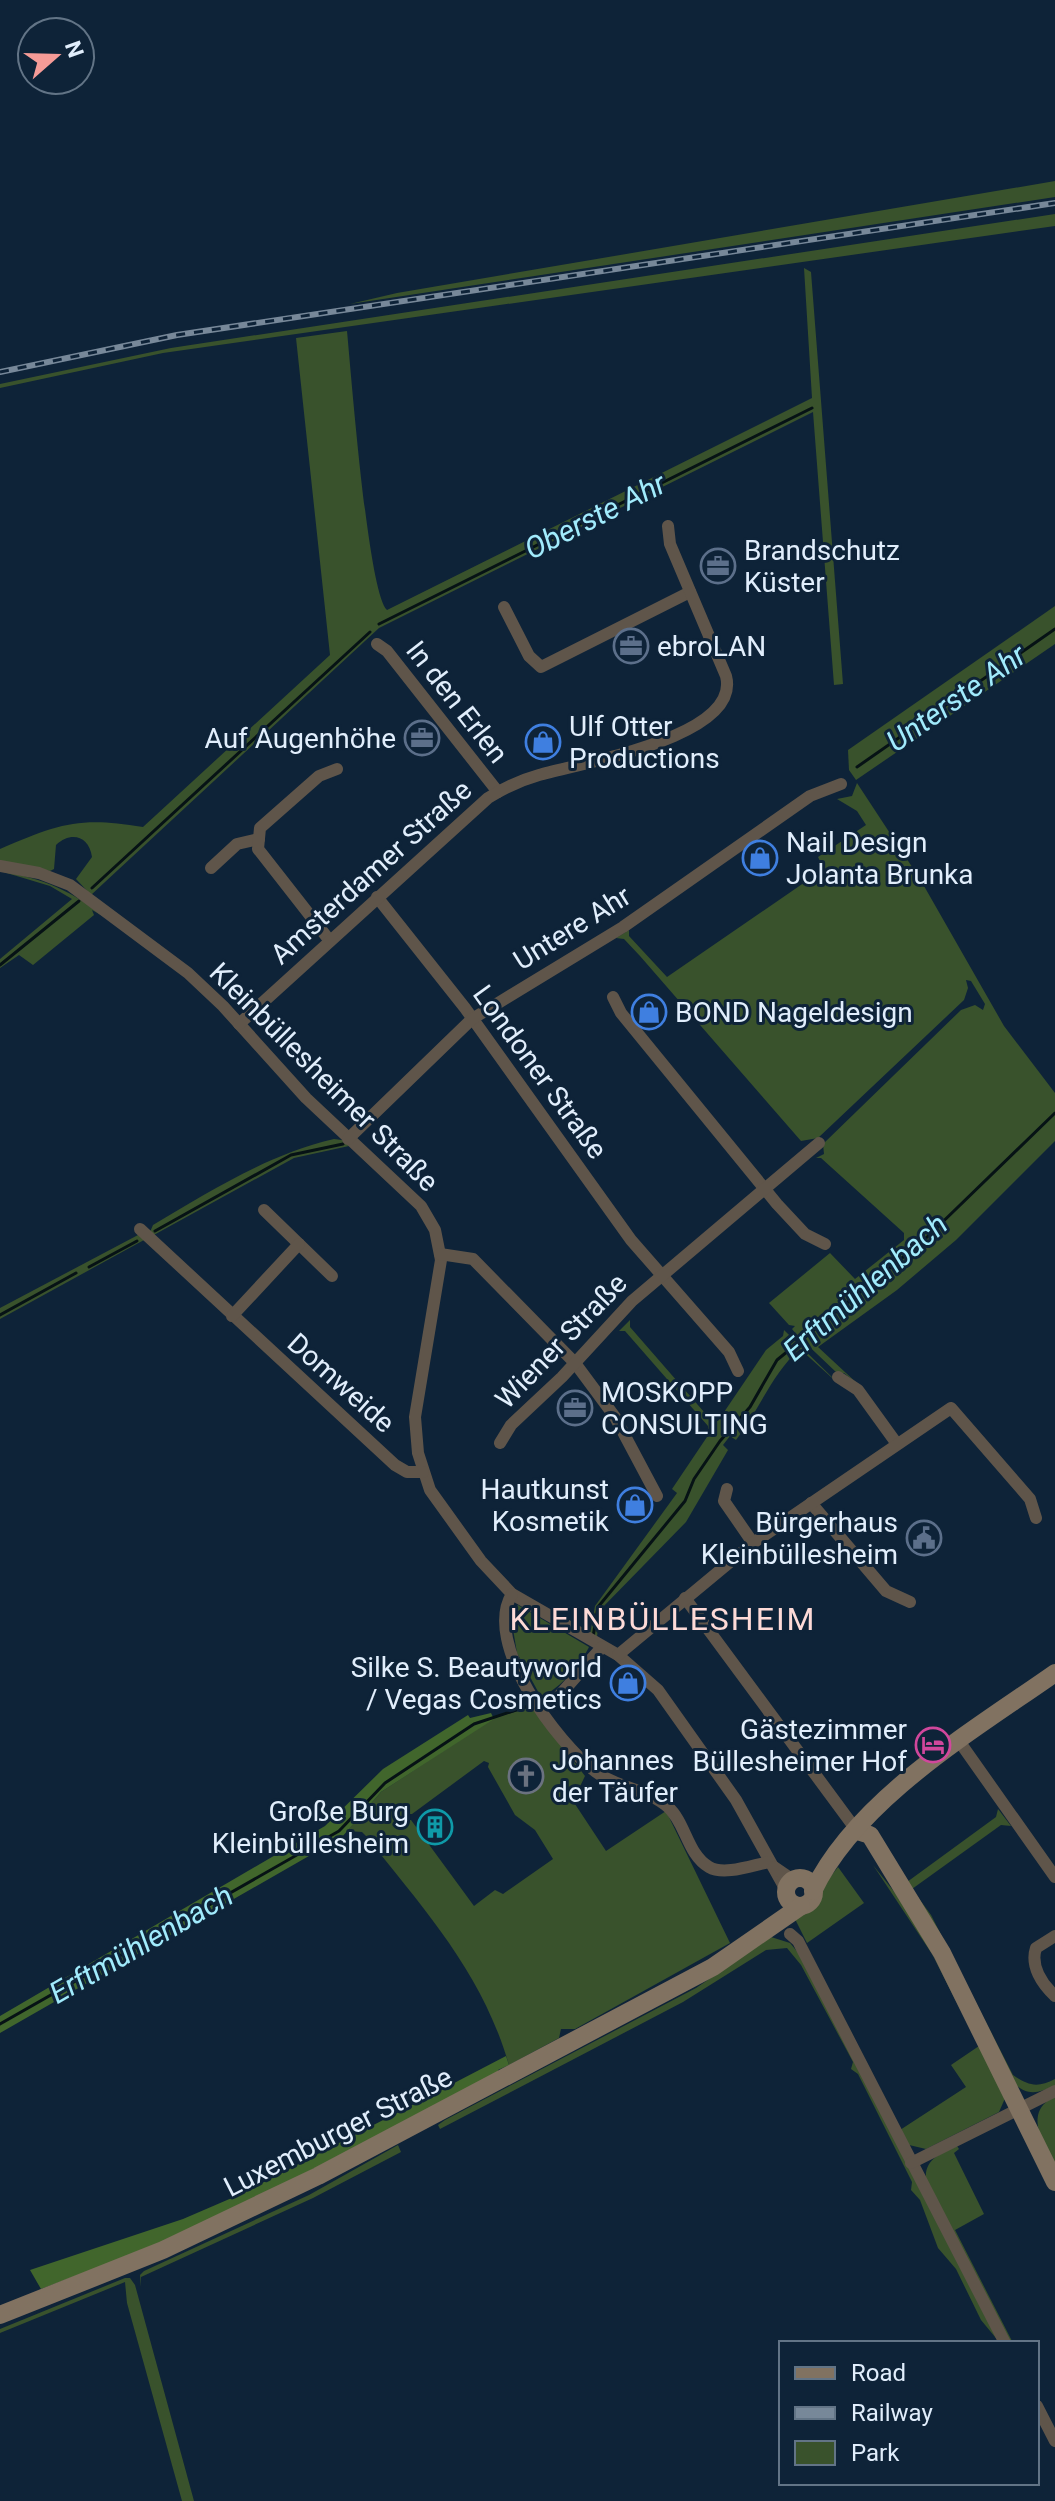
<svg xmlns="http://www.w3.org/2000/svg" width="1055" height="2501" font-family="Roboto,sans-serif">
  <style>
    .green { fill: #39522c; fill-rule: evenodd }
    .forest { fill: #41662c }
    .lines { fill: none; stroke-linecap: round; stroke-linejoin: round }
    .stream { stroke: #061215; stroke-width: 3 }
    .street { stroke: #5f554a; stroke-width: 12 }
    .secondary { stroke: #817261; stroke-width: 18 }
    .rail-casing { stroke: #789; stroke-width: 6 }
    .rail { stroke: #0e2338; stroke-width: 3; stroke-dasharray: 9; stroke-linecap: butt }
    .labels { text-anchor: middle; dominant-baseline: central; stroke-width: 6; stroke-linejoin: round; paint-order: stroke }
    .poi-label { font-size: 28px; fill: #e1eefc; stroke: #0e2338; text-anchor: start }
    .street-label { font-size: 28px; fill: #e1eefc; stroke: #0e2338 }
    .water-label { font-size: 30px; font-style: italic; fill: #a1ebfc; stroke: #0e2338 }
    .quarter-label { font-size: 32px; letter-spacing: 2px; fill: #fddad7; stroke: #0e2338 }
  </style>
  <rect width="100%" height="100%" fill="#0e2338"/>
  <g class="green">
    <polygon points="1055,181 1055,197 350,304 397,293"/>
    <polygon points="1055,214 1055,226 163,353 0,388 0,384 171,348"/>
    <path d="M804,268L811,272L843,684L834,685L813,412L379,628L91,895L76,879L92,857C89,836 71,831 56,845L54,869L50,871L0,861V849C58,824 79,816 143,827L330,655L296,338L347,331C351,371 368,593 387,610L812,398Z"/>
    <polygon points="1055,606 1055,644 856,780 849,770 848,750"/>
    <polygon points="857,783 920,879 1004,1026 1055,1093 1055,1141 956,1240 897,1290 818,1347 860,1386 844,1373 837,1373 796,1334 792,1329 795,1326 789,1325 769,1303 830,1253 855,1279 904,1240 904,1233 821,1158 816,1158 824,1154 823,1144 961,1010 975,1005 983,1010 985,1004 971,981 966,980 968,988 964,1000 818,1138 801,1141 640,956 624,939 616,938 629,930 629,936 667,977 824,869 818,857 866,825 857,811 837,799 852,796"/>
    <path d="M0,871C46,879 71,891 108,919L92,910L94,915L33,965L19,955L0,968V959L72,899L50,886Z"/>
    <path d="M334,1139L342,1140L349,1146L294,1158L152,1236L150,1232L153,1225C210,1191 269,1154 334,1139Z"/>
    <polygon points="138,1235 144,1240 0,1319 0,1308"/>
    <path d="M630,1320V1327L711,1420L718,1421L766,1350L783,1336L784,1330L841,1386L800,1349C772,1373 759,1411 736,1440L730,1436L723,1445L728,1450L686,1522L600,1610L597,1637L590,1634L595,1606L677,1493L672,1489L709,1434L708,1426L625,1331H619Z"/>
    <path d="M518,1605L589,1647C579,1667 561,1687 541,1697L517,1653L510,1611Z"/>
    <path d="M532,1707L585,1776L573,1801L606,1851L666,1811L730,1943L575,2029H561L559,2038L509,2065C482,1972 425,1911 367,1837L362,1832L347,1831L381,1792L494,1718ZM484,1761L489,1763L488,1767L515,1815L535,1830L553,1859L503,1894L495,1890L474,1906L411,1820H407V1814H412Z"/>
    <path d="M998,1809L1011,1826L1001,1825L912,1889L931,1915L1013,2075C1028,2086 1038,2088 1055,2079V2086C1040,2092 1028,2097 1015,2084L907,1882L996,1817Z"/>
    <polygon points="873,1865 911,1913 1006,2096 999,2112 926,2149 909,2145 900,2130 966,2087 951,2065 979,2046 932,1954"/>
    <polygon points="838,1867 864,1903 807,1943 794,1917 817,1906 824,1885"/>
    <polygon points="771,1937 790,1943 800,1955 1000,2343 981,2320 956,2269 938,2248 920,2200 911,2190 912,2182 858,2074 851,2069 853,2062 801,1965 787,1948 766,1950 683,2002 440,2129 438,2125 445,2120 696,1988"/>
    <path d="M1055,2096V2167C1044,2142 1022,2113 1055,2096Z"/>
    <polygon points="398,2145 401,2152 313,2198 141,2277 141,2287 140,2275 144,2271 309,2195"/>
    <path d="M957,2146L959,2149L954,2153L984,2214L955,2230L1013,2343H1009L926,2180C924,2159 940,2154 957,2146Z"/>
    <polygon points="125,2278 130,2278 135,2285 194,2501 182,2501 127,2303 125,2282 0,2333 0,2329"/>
  </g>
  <g class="forest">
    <polygon points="491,1713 494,1719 381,1792 342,1837 0,2033 0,2016 325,1826 383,1769 468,1715 470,1718"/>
    <polygon points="506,2056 509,2065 498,2070 499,2073 187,2234 41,2289 30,2270 183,2219 241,2194"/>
  </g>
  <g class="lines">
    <g class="stream">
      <polyline points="379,624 812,408"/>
      <polyline points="857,767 1055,629"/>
      <polyline points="92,888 370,632"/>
      <polyline points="0,965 79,901"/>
      <polyline points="155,1231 291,1155 343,1144"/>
      <polyline points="89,1267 137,1241"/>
      <polyline points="0,1315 76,1273"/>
      <polyline points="593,1637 598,1607 685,1501 694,1479 720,1441 750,1407 777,1360 924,1240 1055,1113"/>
      <polyline points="0,2024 339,1831 385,1783 474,1724 531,1705"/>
    </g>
    <g class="street">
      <polyline points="504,607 529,656 541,667 690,592"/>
      <polyline points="377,644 387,651 498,792"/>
      <polyline points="0,866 39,873 70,885 188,973 223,1006 306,1098 421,1206 435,1230 441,1260 415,1417 418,1453 430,1490 481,1561 512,1594 618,1655 658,1690 736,1800 786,1890"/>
      <polyline points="211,868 237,844 259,839"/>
      <polyline points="377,897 465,1008 631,1240 729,1352 738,1371"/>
      <polyline points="330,941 258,849 260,828 319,776 337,769"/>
      <polyline points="613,997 621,1013 777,1204 805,1234 825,1244"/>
      <path d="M239,1024L488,798C504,788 521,780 539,775C580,763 742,737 726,676L670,544L668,526"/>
      <polyline points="348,1139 472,1019 623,927 810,796 841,784"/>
      <polyline points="264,1210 332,1276"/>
      <polyline points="140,1229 395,1465 407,1472 423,1472"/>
      <polyline points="440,1254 473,1259 575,1363 615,1417 657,1496"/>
      <polyline points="232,1316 299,1244"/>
      <polyline points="838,1377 858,1390 897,1444"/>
      <polyline points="500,1443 511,1425 562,1377 632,1301 819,1143"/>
      <polyline points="727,1489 724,1501 753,1543"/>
      <polyline points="811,1503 886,1591 910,1602"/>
      <path d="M512,1594C482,1643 557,1743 596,1772C617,1788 648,1789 668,1807C686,1823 687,1854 709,1867C724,1876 753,1865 769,1862"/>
      <polyline points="685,1598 857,1831"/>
      <polyline points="618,1655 753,1543 951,1408 1030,1499 1036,1518"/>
      <polyline points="542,1709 559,1696 602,1647"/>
      <polyline points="959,1741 1055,1877"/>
      <polyline points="774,1867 793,1880"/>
      <polyline points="790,1934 798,1941 1005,2343"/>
      <path d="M1055,1936L1036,1948C1030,1966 1042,1984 1055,1996"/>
      <polyline points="911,2163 1055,2091"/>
      <polyline points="1037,2406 1055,2441"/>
    </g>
    <g class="secondary">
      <polyline points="857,1831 870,1835 942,1953 1055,2182"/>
      <circle cx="800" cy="1892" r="14"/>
      <path d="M813,1891C857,1799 974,1730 1055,1673"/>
      <polyline points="0,2315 163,2250 318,2176 713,1967 801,1906"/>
    </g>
    <g class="rail-casing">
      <polyline id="rail" points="0,372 177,335 1055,203"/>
    </g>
    <use href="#rail" class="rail"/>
  </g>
  <defs>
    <g id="office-ring" transform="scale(1.8)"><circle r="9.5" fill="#0e2338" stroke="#5c6f8a" stroke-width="1.5"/><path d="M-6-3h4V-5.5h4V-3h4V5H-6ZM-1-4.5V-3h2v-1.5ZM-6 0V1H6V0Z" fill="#5c6f8a"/></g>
    <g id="shop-ring" transform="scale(1.8)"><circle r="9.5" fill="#0e2338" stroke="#3f7fe0" stroke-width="1.5"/><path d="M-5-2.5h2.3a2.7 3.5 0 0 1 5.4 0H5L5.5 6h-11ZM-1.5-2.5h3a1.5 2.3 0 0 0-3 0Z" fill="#3f7fe0"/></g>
    <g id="civic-ring" transform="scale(1.8)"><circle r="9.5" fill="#0e2338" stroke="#5c6f8a" stroke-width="1.5"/><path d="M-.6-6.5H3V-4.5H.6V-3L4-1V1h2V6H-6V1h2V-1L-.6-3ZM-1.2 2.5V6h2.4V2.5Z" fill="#5c6f8a"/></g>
    <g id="hotel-ring" transform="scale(1.8)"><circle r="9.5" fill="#0e2338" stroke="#d1479c" stroke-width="1.5"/><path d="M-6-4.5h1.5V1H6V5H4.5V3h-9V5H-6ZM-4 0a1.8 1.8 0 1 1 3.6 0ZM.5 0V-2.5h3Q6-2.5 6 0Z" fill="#d1479c"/></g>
    <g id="church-ring" transform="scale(1.8)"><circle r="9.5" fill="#0e2338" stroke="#6b7280" stroke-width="1.5"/><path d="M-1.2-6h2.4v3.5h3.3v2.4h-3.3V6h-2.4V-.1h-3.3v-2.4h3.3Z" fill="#6b7280"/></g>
    <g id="building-ring" transform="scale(1.8)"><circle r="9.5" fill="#0e2338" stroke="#0f9aa8" stroke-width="1.5"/><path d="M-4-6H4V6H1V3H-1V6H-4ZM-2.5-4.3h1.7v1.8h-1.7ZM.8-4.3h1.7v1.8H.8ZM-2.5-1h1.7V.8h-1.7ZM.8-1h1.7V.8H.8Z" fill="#0f9aa8"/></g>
  </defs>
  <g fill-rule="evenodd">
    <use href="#office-ring" x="718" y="566"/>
    <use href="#office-ring" x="631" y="646"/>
    <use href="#office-ring" x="422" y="738"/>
    <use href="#shop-ring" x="543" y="742"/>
    <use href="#shop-ring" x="760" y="858"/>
    <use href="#shop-ring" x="649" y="1012"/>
    <use href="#office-ring" x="575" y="1408"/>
    <use href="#shop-ring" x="635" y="1505"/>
    <use href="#civic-ring" x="924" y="1538"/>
    <use href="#shop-ring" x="628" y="1683"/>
    <use href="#hotel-ring" x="933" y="1745"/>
    <use href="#church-ring" x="526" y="1776"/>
    <use href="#building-ring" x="435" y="1827"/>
  </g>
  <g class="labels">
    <g class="poi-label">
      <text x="744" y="550">Brandschutz<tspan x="744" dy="32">Küster</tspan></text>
      <text x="657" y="646">ebroLAN</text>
      <text x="569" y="726">Ulf Otter<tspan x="569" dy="32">Productions</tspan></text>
      <text x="396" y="738" text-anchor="end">Auf Augenhöhe</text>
      <text x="786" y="842">Nail Design<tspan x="786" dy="32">Jolanta Brunka</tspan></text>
      <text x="675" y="1012">BOND Nageldesign</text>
      <text x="601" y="1392">MOSKOPP<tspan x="601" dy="32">CONSULTING</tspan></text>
      <text x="609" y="1489" text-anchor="end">Hautkunst<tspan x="609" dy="32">Kosmetik</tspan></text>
      <text x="898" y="1522" text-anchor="end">Bürgerhaus<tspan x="898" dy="32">Kleinbüllesheim</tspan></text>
      <text x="602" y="1667" text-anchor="end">Silke S. Beautyworld<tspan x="602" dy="32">/ Vegas Cosmetics</tspan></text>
      <text x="907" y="1729" text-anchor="end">Gästezimmer<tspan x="907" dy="32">Büllesheimer Hof</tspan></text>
      <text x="552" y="1760">Johannes<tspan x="552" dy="32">der Täufer</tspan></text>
      <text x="409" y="1811" text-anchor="end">Große Burg<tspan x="409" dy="32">Kleinbüllesheim</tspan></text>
    </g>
    <g class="street-label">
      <text transform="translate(457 702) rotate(52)">In den Erlen</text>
      <text transform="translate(371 872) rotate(-42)">Amsterdamer Straße</text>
      <text transform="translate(572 928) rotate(-32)">Untere Ahr</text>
      <text transform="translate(540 1072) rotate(54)">Londoner Straße</text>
      <text transform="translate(324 1077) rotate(45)">Kleinbüllesheimer Straße</text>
      <text transform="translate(561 1341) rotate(-46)">Wiener Straße</text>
      <text transform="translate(341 1383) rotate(42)">Domweide</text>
      <text transform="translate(338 2132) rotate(-27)">Luxemburger Straße</text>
    </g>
    <g class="water-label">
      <text transform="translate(595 516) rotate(-27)">Oberste Ahr</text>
      <text transform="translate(956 698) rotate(-35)">Unterste Ahr</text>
      <text transform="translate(865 1287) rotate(-41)">Erftmühlenbach</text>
      <text transform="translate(141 1944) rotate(-30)">Erftmühlenbach</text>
    </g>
    <g class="quarter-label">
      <text x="663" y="1619">KLEINBÜLLESHEIM</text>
    </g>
  </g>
  <rect x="779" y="2341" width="260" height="144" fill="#0e2338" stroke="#627486" stroke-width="2"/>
  <rect x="795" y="2367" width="40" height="12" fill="#817261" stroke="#627486" stroke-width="2"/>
  <text x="851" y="2381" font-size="24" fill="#e1eefc">Road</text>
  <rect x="795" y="2407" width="40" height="12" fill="#778899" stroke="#627486" stroke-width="2"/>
  <text x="851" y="2421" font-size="24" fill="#e1eefc">Railway</text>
  <rect x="795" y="2441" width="40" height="24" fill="#39522c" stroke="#627486" stroke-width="2"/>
  <text x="851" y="2461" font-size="24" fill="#e1eefc">Park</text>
  <g transform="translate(56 56) rotate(70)"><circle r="38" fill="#0e2338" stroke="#627486" stroke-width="2"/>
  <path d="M0-6L14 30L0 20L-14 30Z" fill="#f59b97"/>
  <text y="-12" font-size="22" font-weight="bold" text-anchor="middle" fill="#e1eefc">N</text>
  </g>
</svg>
